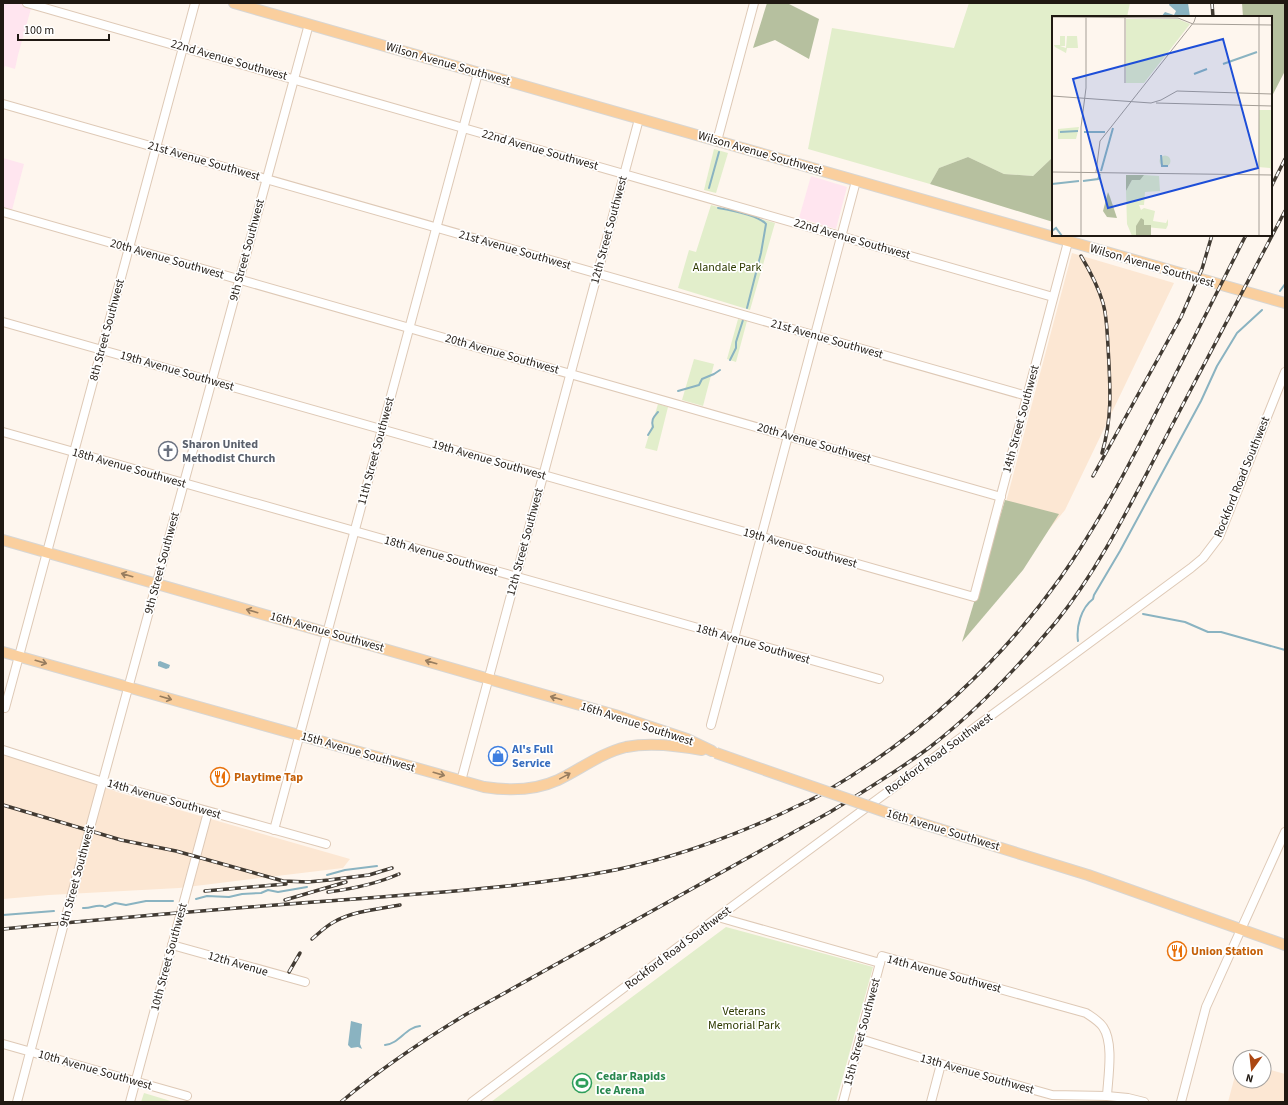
<svg xmlns="http://www.w3.org/2000/svg" width="1288" height="1105" font-family="'Source Sans 3',sans-serif">
  <style>
    .commercial { fill: #ffe5ef }
    .built { fill: #fce7d3 }
    .green { fill: #e2eecb }
    .forest { fill: #b6c09f }
    .water { fill: #8ab3c1 }
    .lines { fill: none; stroke-linecap: round; stroke-linejoin: round }
    .stream { stroke: #8ab3c1; stroke-width: 2 }
    .minor-casing { stroke: #dec9b6; stroke-width: 10 }
    .major-casing { stroke: #d7d6d4; stroke-width: 12 }
    .minor { stroke: #fff; stroke-width: 8 }
    .major { stroke: #facf9e; stroke-width: 10 }
    .rail-casing { stroke: #423b33; stroke-width: 3.5 }
    .rail { stroke: #fff; stroke-width: 2; stroke-dasharray: 6; stroke-linecap: butt }
    .major-bridge-casing { stroke: #d7d6d4; stroke-width: 12; stroke-linecap: butt }
    .major-bridge { stroke: #facf9e; stroke-width: 10 }
    .oneway { stroke: #987d5f }
    .labels { text-anchor: middle; dominant-baseline: central; stroke-width: 3.5; stroke-linejoin: round; paint-order: stroke }
    .street-label { font-size: 12px; fill: #201912; stroke: #fff }
    .park-label { font-size: 12px; fill: #2e3a01; stroke: #fff }
    .worship-label { font-size: 12px; font-weight: bold; fill: #5b616d; stroke: #fff; text-anchor: start }
    .shop-label { font-size: 12px; font-weight: bold; fill: #366cbe; stroke: #fff; text-anchor: start }
    .food-label { font-size: 12px; font-weight: bold; fill: #c56008; stroke: #fff; text-anchor: start }
    .leisure-label { font-size: 12px; font-weight: bold; fill: #27864d; stroke: #fff; text-anchor: start }
    .inset-river { fill: none; stroke: #8ab3c1; stroke-width: 2 }
    .inset-road { fill: none; stroke: #a59e96; stroke-width: 1 }
    .view { fill: #1d4ed8; fill-opacity: 0.15; stroke: #1d4ed8; stroke-width: 2 }
    .inset-edge { fill: none; stroke: #201912; stroke-width: 2 }
  </style>
  <rect width="100%" height="100%" fill="#fef6ee"/>
  <g class="commercial">
    <polygon points="3,3 27,3 32,5 18,55 15,69 5,66 3,71"/>
    <polygon points="3,158 24,164 11,214 3,212"/>
    <polygon points="811,176 847,187 836,229 799,218"/>
  </g>
  <g class="built">
    <polygon points="1072,253 1174,283 1065,510 975,619"/>
    <polygon points="3,754 97,784 117,792 350,859 343,868 179,888 49,895 3,899"/>
    <polygon points="1239,1061 1240,1062 1240,1081 1264,1081 1264,1068 1285,1074 1285,1102 1228,1102"/>
  </g>
  <g class="green">
    <polygon points="969,3 1130,3 1127,17 1053,17 1053,157 1033,176 1004,174 968,157 939,168 930,184 808,149 832,28 954,48"/>
    <polygon points="714,149 728,153 716,193 704,190"/>
    <polygon points="711,205 775,223 750,310 678,288 689,250 696,252"/>
    <polygon points="738,319 747,321 736,362 727,359"/>
    <polygon points="694,359 714,364 703,406 682,400"/>
    <polygon points="658,404 668,407 657,451 645,448"/>
    <polygon points="726,927 873,967 836,1102 491,1102"/>
    <polygon points="144,1093 174,1102 141,1102"/>
  </g>
  <g class="forest">
    <polygon points="767,3 787,3 819,19 809,59 775,40 753,48"/>
    <polygon points="1242,3 1285,3 1285,71 1271,98 1271,17 1243,17"/>
    <polygon points="968,157 1004,174 1033,176 1053,157 1053,222 930,184 939,168"/>
    <polygon points="1005,500 1059,514 1023,570 962,642"/>
  </g>
  <g class="water">
    <polygon points="1170,3 1188,3 1190,17 1161,17 1165,12 1174,15 1176,11 1169,5"/>
    <polygon points="160,661 170,665 169,668 166,669 158,666 158,662"/>
    <polygon points="351,1021 362,1024 360,1044 362,1049 358,1047 351,1048 348,1045"/>
  </g>
  <g class="lines">
    <g class="stream">
      <polyline points="709,188 719,152"/>
      <path d="M718,208C730,210 758,215 766,224L761,253L747,308"/>
      <polyline points="1280,291 1285,284"/>
      <polyline points="730,360 736,348 736,342 743,320"/>
      <polyline points="678,391 699,385 702,379 714,374 720,370"/>
      <path d="M648,435L653,427C651,420 653,418 658,412"/>
      <polyline points="1143,614 1185,622 1208,632 1221,632 1285,650"/>
      <path d="M1078,641C1076,627 1081,608 1093,599L1094,595L1120,551L1201,401L1217,366L1237,333L1262,310"/>
      <polyline points="327,875 345,870 377,866"/>
      <polyline points="196,899 207,896 229,897 242,894 261,893 268,890 278,892 307,887"/>
      <path d="M83,908C91,909 98,903 105,907L115,903L126,905L146,901H173"/>
      <polyline points="3,915 54,911"/>
      <path d="M385,1045C399,1044 406,1027 420,1026"/>
    </g>
    <g class="minor-casing">
      <g id="minor">
        <polyline points="27,3 1053,297"/>
        <polyline points="3,104 1027,396"/>
        <polyline points="717,141 754,3"/>
        <polyline points="3,212 1001,497"/>
        <polyline points="3,322 974,597 1068,242"/>
        <polyline points="3,432 879,679"/>
        <polyline points="5,708 195,3"/>
        <polyline points="711,725 856,181"/>
        <polyline points="3,750 103,782 326,844"/>
        <polyline points="461,781 639,119"/>
        <polyline points="274,830 478,73"/>
        <path d="M718,917L880,963L882,956L1086,1013C1092,1017 1099,1021 1103,1027C1114,1043 1108,1077 1107,1096"/>
        <polyline points="172,945 305,982"/>
        <polyline points="860,1039 941,1064 1052,1095 1107,1096 1128,1098 1144,1102"/>
        <polyline points="3,1044 187,1096"/>
        <polyline points="17,1102 63,927 309,24"/>
        <polyline points="130,1102 208,812"/>
        <polyline points="472,1102 718,917 1191,568 1203,558 1219,537 1285,372"/>
        <polyline points="843,1102 880,963"/>
        <polyline points="931,1102 941,1064"/>
        <polyline points="1181,1102 1206,1007 1285,832"/>
      </g>
    </g>
    <g class="major-casing">
      <g id="major">
        <polyline points="234,3 1285,303"/>
        <polyline points="3,540 615,715 687,739 712,751"/>
        <path d="M3,652L484,787C509,791 534,791 558,780C581,769 601,753 626,747C651,742 677,746 702,750"/>
        <polyline points="891,814 1088,875 1285,945"/>
      </g>
    </g>
    <use href="#minor" class="minor"/>
    <use href="#major" class="major"/>
    <g class="rail-casing">
      <g id="rail">
        <polyline points="1212,3 1213,17"/>
        <polyline points="1271,187 1285,159"/>
        <path d="M1081,256C1090,271 1098,286 1103,303C1107,317 1107,332 1108,346C1110,384 1113,416 1102,453"/>
        <polyline points="1093,476 1181,317 1202,269 1212,235"/>
        <polyline points="3,805 121,840 176,851 283,881 308,882 329,880 369,875 392,868"/>
        <polyline points="205,891 286,884"/>
        <path d="M328,892C352,889 376,884 399,874"/>
        <polyline points="285,900 346,882"/>
        <path d="M3,929L64,923C161,914 258,906 355,899C442,892 530,887 615,870C674,858 731,837 785,812C798,805 813,800 825,792C918,738 999,664 1061,577C1102,519 1133,457 1165,395C1192,341 1219,288 1246,235"/>
        <path d="M312,939C319,933 326,926 334,922C353,911 379,909 400,905"/>
        <polyline points="289,972 300,953"/>
        <path d="M341,1102C380,1069 422,1041 465,1015L830,812C864,791 898,771 930,747C977,711 1018,667 1056,622C1098,570 1128,509 1159,450C1201,370 1243,290 1285,211"/>
      </g>
    </g>
    <use href="#rail" class="rail"/>
    <g class="major-bridge-casing">
      <polyline id="major-bridge" points="716,753 891,814"/>
    </g>
    <use href="#major-bridge" class="major-bridge"/>
  </g>
  <defs><path id="oneway-shaft" d="M-6 0H5M1.5-3L5.5 0L1.5 3" fill="none" stroke-width="1.6" stroke-linecap="round" stroke-linejoin="round"/></defs>
  <g class="oneway">
    <use href="#oneway-shaft" transform="translate(127 575) rotate(-164)"/>
    <use href="#oneway-shaft" transform="translate(252 611) rotate(-164)"/>
    <use href="#oneway-shaft" transform="translate(41 662) rotate(16)"/>
    <use href="#oneway-shaft" transform="translate(431 662) rotate(-164)"/>
    <use href="#oneway-shaft" transform="translate(166 698) rotate(16)"/>
    <use href="#oneway-shaft" transform="translate(556 698) rotate(-164)"/>
    <use href="#oneway-shaft" transform="translate(439 774) rotate(16)"/>
    <use href="#oneway-shaft" transform="translate(565 776) rotate(-29)"/>
  </g>
  <defs>
    <g id="church-ring" transform="scale(1)"><circle r="9.5" fill="#fff" stroke="#6b7280" stroke-width="1.5"/><path d="M-1.2-6h2.4v3.5h3.3v2.4h-3.3V6h-2.4V-.1h-3.3v-2.4h3.3Z" fill="#6b7280"/></g>
    <g id="shop-ring" transform="scale(1)"><circle r="9.5" fill="#fff" stroke="#3f7fe0" stroke-width="1.5"/><path d="M-5-2.5h2.3a2.7 3.5 0 0 1 5.4 0H5L5.5 6h-11ZM-1.5-2.5h3a1.5 2.3 0 0 0-3 0Z" fill="#3f7fe0"/></g>
    <g id="restaurant-ring" transform="scale(1)"><circle r="9.5" fill="#fff" stroke="#e8710a" stroke-width="1.5"/><path d="M-5-6h1v4h1v-4h1v4h1v-4h1v5L-1.5 .5V6h-2V.5L-5-1ZM5-6V6H3V1.5H1.5Q1.5-4 5-6Z" fill="#e8710a"/></g>
    <g id="stadium-ring" transform="scale(1)"><circle r="9.5" fill="#fff" stroke="#2e9e5b" stroke-width="1.5"/><path d="M0-5a6.5 5 0 1 0 0 10a6.5 5 0 1 0 0-10ZM-3.5-1.8h7v3.6h-7Z" fill="#2e9e5b"/></g>
  </defs>
  <g fill-rule="evenodd">
    <use href="#church-ring" x="168" y="451"/>
    <use href="#shop-ring" x="498" y="756"/>
    <use href="#restaurant-ring" x="220" y="777"/>
    <use href="#restaurant-ring" x="1177" y="951"/>
    <use href="#stadium-ring" x="582" y="1083"/>
  </g>
  <g class="labels">
    <g class="street-label">
      <text transform="translate(229 60) rotate(16)">22nd Avenue Southwest</text>
      <text transform="translate(448 64) rotate(16)">Wilson Avenue Southwest</text>
      <text transform="translate(540 150) rotate(16)">22nd Avenue Southwest</text>
      <text transform="translate(760 153) rotate(16)">Wilson Avenue Southwest</text>
      <text transform="translate(204 161) rotate(16)">21st Avenue Southwest</text>
      <text transform="translate(609 230) rotate(-75)">12th Street Southwest</text>
      <text transform="translate(852 239) rotate(16)">22nd Avenue Southwest</text>
      <text transform="translate(247 250) rotate(-75)">9th Street Southwest</text>
      <text transform="translate(515 250) rotate(16)">21st Avenue Southwest</text>
      <text transform="translate(167 259) rotate(16)">20th Avenue Southwest</text>
      <text transform="translate(1152 266) rotate(16)">Wilson Avenue Southwest</text>
      <text transform="translate(107 330) rotate(-75)">8th Street Southwest</text>
      <text transform="translate(827 339) rotate(16)">21st Avenue Southwest</text>
      <text transform="translate(502 354) rotate(16)">20th Avenue Southwest</text>
      <text transform="translate(177 371) rotate(16)">19th Avenue Southwest</text>
      <text transform="translate(1021 419) rotate(-75)">14th Street Southwest</text>
      <text transform="translate(814 443) rotate(16)">20th Avenue Southwest</text>
      <text transform="translate(376 451) rotate(-75)">11th Street Southwest</text>
      <text transform="translate(489 460) rotate(16)">19th Avenue Southwest</text>
      <text transform="translate(129 468) rotate(16)">18th Avenue Southwest</text>
      <text transform="translate(1242 477) rotate(-68)">Rockford Road Southwest</text>
      <text transform="translate(525 542) rotate(-75)">12th Street Southwest</text>
      <text transform="translate(800 548) rotate(16)">19th Avenue Southwest</text>
      <text transform="translate(441 556) rotate(16)">18th Avenue Southwest</text>
      <text transform="translate(162 563) rotate(-75)">9th Street Southwest</text>
      <text transform="translate(327 632) rotate(16)">16th Avenue Southwest</text>
      <text transform="translate(753 644) rotate(16)">18th Avenue Southwest</text>
      <text transform="translate(637 724) rotate(18)">16th Avenue Southwest</text>
      <text transform="translate(358 752) rotate(16)">15th Avenue Southwest</text>
      <text transform="translate(939 754) rotate(-36)">Rockford Road Southwest</text>
      <text transform="translate(164 799) rotate(16)">14th Avenue Southwest</text>
      <text transform="translate(943 830) rotate(17)">16th Avenue Southwest</text>
      <text transform="translate(77 876) rotate(-75)">9th Street Southwest</text>
      <text transform="translate(678 948) rotate(-37)">Rockford Road Southwest</text>
      <text transform="translate(169 957) rotate(-75)">10th Street Southwest</text>
      <text transform="translate(238 964) rotate(16)">12th Avenue</text>
      <text transform="translate(944 974) rotate(15)">14th Avenue Southwest</text>
      <text transform="translate(862 1032) rotate(-75)">15th Street Southwest</text>
      <text transform="translate(95 1070) rotate(16)">10th Avenue Southwest</text>
      <text transform="translate(977 1074) rotate(16)">13th Avenue Southwest</text>
    </g>
    <g class="park-label">
      <text x="727" y="267">Alandale Park</text>
      <text x="744" y="1011">Veterans<tspan x="744" dy="14">Memorial Park</tspan></text>
    </g>
    <g class="worship-label">
      <text x="182" y="444">Sharon United<tspan x="182" dy="14">Methodist Church</tspan></text>
    </g>
    <g class="shop-label">
      <text x="512" y="749">Al's Full<tspan x="512" dy="14">Service</tspan></text>
    </g>
    <g class="food-label">
      <text x="234" y="777">Playtime Tap</text>
      <text x="1191" y="951">Union Station</text>
    </g>
    <g class="leisure-label">
      <text x="596" y="1076">Cedar Rapids<tspan x="596" dy="14">Ice Arena</tspan></text>
    </g>
  </g>
  <g transform="translate(1052 16)">
    <rect width="220" height="220" fill="#fef6ee"/>
    <path d="M74,3H126L138,8L92,67H74ZM8,20H13V30H8L14,32L15,20H25L26,32H15L14,37L3,31L2,29H8ZM207,94H220V159L218,152L206,151ZM27,111L24,123H6V113ZM107.5 145a5.5 5.5 0 1 1 11 0a5.5 5.5 0 1 1-11 0ZM92,159L107,160L108,175L93,176L92,189H87L89,194L92,192L103,195L101,205L114,207L116,203V209L114,213L84,210V220H80L75,208L74,175L80,164Z" fill="#e2eecb"/>
    <path d="M74,159H92L88,164H80L74,175ZM56,176L58,181L65,202L55,201L51,195ZM89,202L92,204V209H99V220H84V210Z" fill="#b6c09f"/>
    <path class="inset-river" d="M171,48L205,36M142,58L155,53M8,116L26,115M32,116H53M109,139L110,150H116M49,155L61,112M31,165L46,163L48,158M0,168L27,165M0,215L4,212L10,220"/>
    <path class="inset-road" d="M73,0V67M207,0V220M0,1L126,2L141,8L220,9M0,80L99,87M99,87L109,84L125,75L220,78M104,87L220,90M0,156L220,159M44,156L48,125L142,6L144,0M29,220V111L34,72V1"/>
    <path class="view" d="M171,23L206,152L56,192L21,63Z"/>
    <rect width="220" height="220" class="inset-edge"/>
  </g>
  <rect width="1288" height="1105" fill="none" stroke="#201912" stroke-width="8"/>
  <g transform="translate(1252 1069) rotate(195)"><circle r="19" fill="#ffffff" stroke="#a6a3a0"/>
  <path d="M0-3L7 15L0 10L-7 15Z" fill="#ab4712"/>
  <text y="-6" font-size="11" font-weight="bold" text-anchor="middle" fill="#201912">N</text>
  </g>
  <path d="M18 34v6h91v-6" fill="none" stroke="#201912" stroke-width="2"/>
  <text x="24" y="34" font-size="12" fill="#201912" stroke="#ffffff" stroke-width="3" paint-order="stroke">100 m</text>
</svg>
